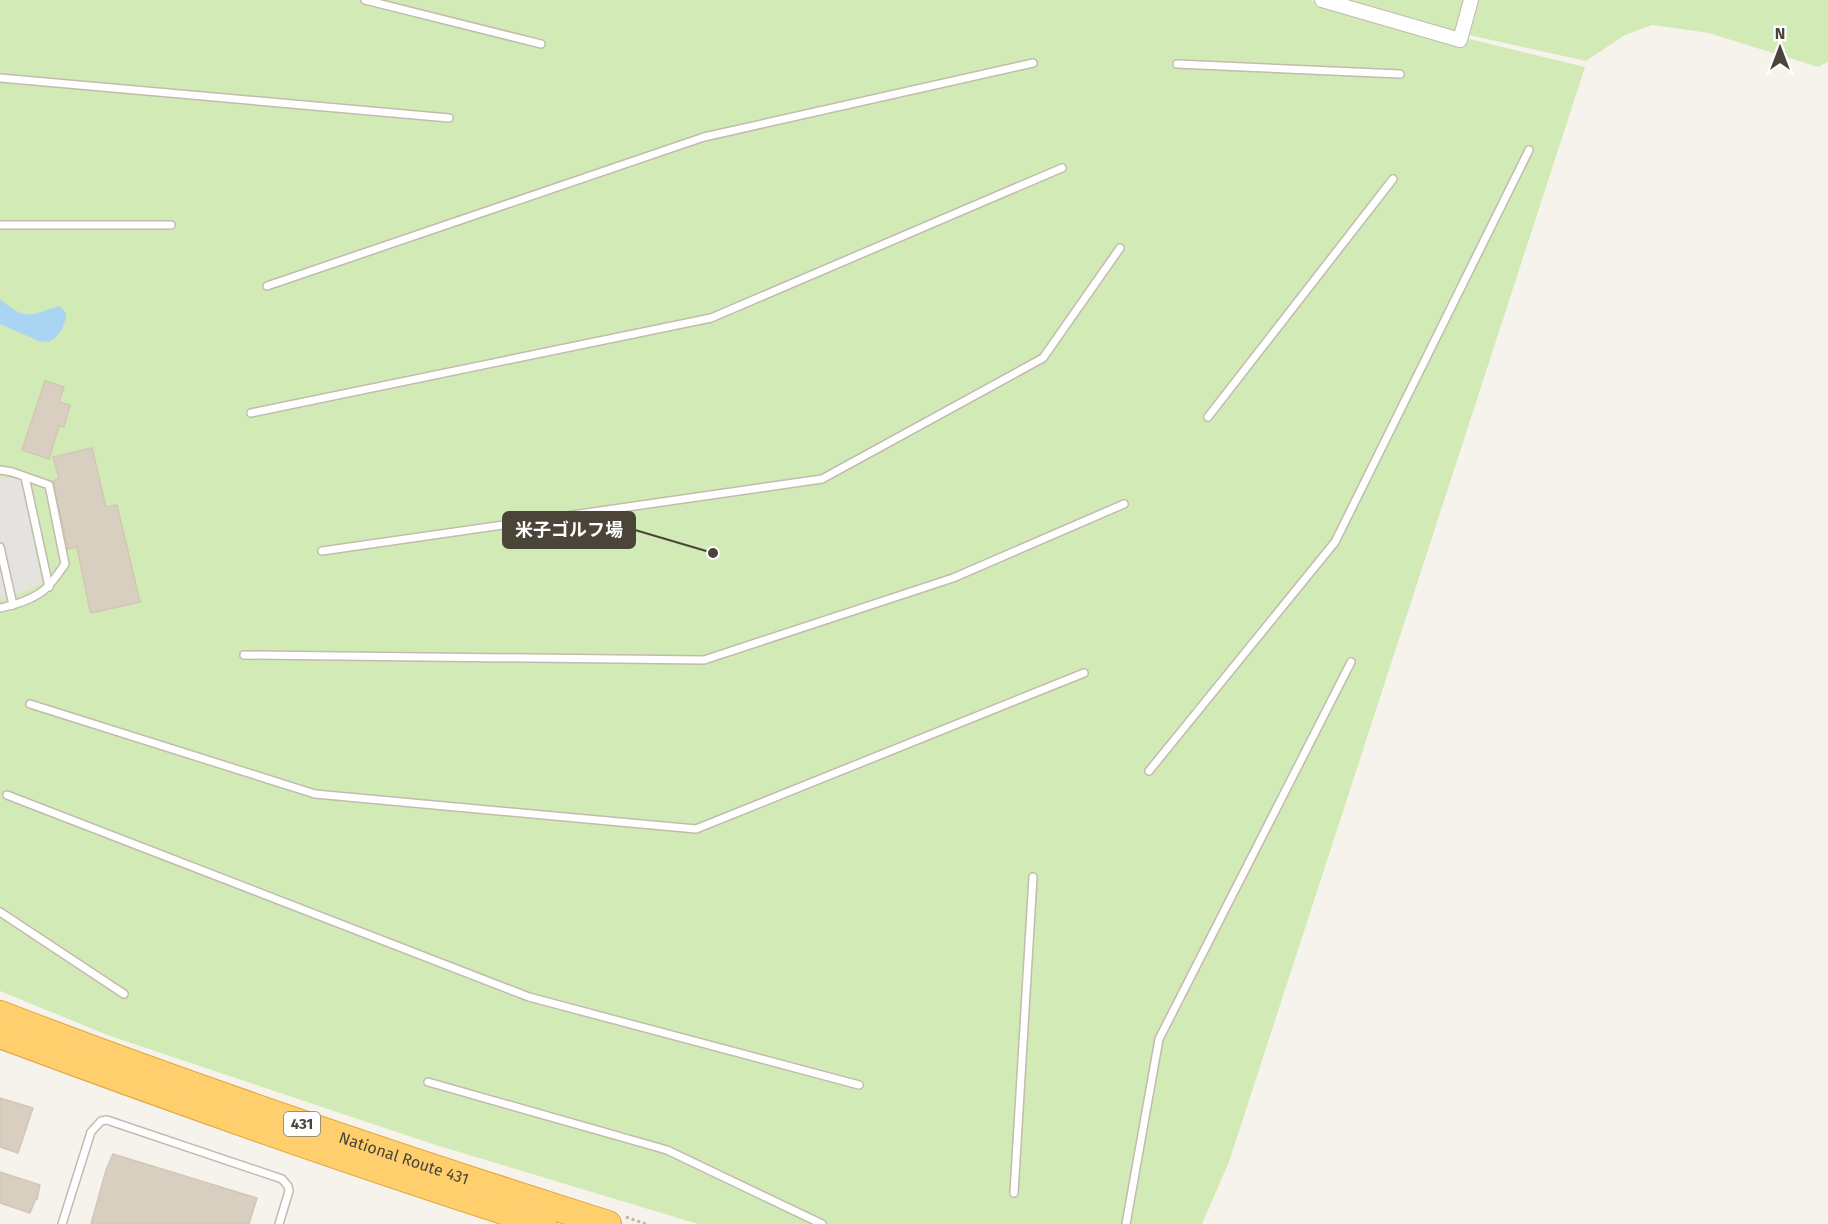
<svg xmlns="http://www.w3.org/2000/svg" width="1828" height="1224" font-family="'Fira Sans','Noto Sans JP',sans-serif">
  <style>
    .green { fill: #d2eab5 }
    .parking { fill: #e5e3e0 }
    .water { fill: #a9d4f2 }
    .building { fill: #d8cfc1; stroke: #d3c7b4; stroke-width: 1.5 }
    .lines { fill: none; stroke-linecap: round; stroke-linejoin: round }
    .lane-casing { stroke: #c2bbae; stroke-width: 10 }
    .street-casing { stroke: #c2bbae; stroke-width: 16 }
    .highway-casing { stroke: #e0a43c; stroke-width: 28 }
    .path { stroke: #c4b79f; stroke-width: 3; stroke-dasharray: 3 3; stroke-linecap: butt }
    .lane { stroke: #fff; stroke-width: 7 }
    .street { stroke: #fff; stroke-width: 14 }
    .highway { stroke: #ffcf6e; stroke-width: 26 }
    .labels { text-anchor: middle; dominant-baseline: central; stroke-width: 4.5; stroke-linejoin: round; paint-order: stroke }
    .shield { fill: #fff; stroke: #817c74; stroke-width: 1.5 }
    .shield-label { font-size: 15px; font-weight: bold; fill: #4b4439 }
    .street-label { font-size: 16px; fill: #4b4439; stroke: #fff }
    .leader { fill: none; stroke: #4b4439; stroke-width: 2 }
    .callout-dot { fill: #4b4439; stroke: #fff; stroke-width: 2 }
    .callout { fill: #4b4439; stroke: #4b4439; stroke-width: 2 }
    .callout-label { font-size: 18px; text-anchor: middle; font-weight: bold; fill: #fff }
  </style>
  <rect width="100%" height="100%" fill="#f6f3ec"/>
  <g class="green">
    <polygon points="0,0 1310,0 1585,67 1229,1162 1202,1224 698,1224 436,1145 110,1036 0,991"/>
    <polygon points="1339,0 1466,0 1455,32"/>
    <polygon points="1476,0 1828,0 1828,62 1818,67 1709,33 1652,25 1625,35 1586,61 1469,35 1467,32"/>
  </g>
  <polygon class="parking" points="0,477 21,479 42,583 21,593 0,599"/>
  <path class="water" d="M0,299C26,321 29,316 59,306L66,313V318L62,329L55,338L48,342L39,341L0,324Z"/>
  <g class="building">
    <polygon points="45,381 64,387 59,402 70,405 64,427 59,426 49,459 22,450"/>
    <polygon points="92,448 106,507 117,505 140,602 92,613 90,611 77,547 68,549 53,481 59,479 53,457"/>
    <polygon points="0,1098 33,1108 18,1153 0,1147"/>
    <polygon points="113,1154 257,1198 249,1224 91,1224 106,1170"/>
    <polygon points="0,1172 40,1185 37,1199 36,1198 30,1213 0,1203"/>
  </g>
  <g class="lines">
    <g class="lane-casing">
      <g id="lane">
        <polyline points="365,0 541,44"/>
        <polyline points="1177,64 1400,74"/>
        <polyline points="0,78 449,118"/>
        <polyline points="0,225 171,225"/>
        <polyline points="267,286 704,137 1033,63"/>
        <polyline points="251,413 711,318 1062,168"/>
        <polyline points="1208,417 1393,179"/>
        <path d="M0,470L12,472L49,485L65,564C48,589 42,596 13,605"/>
        <polyline points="25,477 49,587"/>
        <polyline points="0,547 13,605 0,608"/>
        <polyline points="322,551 822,479 1043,358 1120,248"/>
        <polyline points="244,655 704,660 953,578 1124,504"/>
        <polyline points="30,704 315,794 696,829 1084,673"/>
        <polyline points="1149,771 1335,542 1529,150"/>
        <polyline points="7,795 529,997 859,1085"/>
        <polyline points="0,912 124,994"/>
        <polyline points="428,1082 667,1150 822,1224"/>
        <polyline points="1014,1193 1033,877"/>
        <polyline points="62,1224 91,1132 101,1121 107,1120 282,1179 288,1186 289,1191 279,1224"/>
        <polyline points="1126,1224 1159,1039 1351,662"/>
      </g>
    </g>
    <g class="street-casing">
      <polyline id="street" points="1322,0 1460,40 1471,0"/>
    </g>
    <g class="highway-casing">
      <g id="highway">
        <path id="s1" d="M0,1014C200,1091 403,1159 608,1224"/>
        <path d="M0,1035C180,1102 361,1166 544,1224"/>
      </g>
    </g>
    <polyline class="path" points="626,1217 646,1224"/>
    <use href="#lane" class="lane"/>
    <use href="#street" class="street"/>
    <use href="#highway" class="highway"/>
  </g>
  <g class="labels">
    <rect class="shield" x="284" y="1112" width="36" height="24" rx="4.5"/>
    <g class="shield-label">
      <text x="302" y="1124">431</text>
    </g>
    <g class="street-label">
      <text stroke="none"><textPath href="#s1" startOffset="429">National Route 431</textPath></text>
    </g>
  </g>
  <path class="leader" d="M713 553L635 530"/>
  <circle class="callout-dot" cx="713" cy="553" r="6"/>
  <rect class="callout" x="503" y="512" width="132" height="36" rx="6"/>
  <g class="callout-label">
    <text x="569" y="536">米子ゴルフ場</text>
  </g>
  <g transform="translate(1780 48)" stroke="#ffffff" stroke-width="4.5" paint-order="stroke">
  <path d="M0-4.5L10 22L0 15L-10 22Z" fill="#4b4439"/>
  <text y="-9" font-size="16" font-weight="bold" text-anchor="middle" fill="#4b4439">N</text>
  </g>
</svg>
